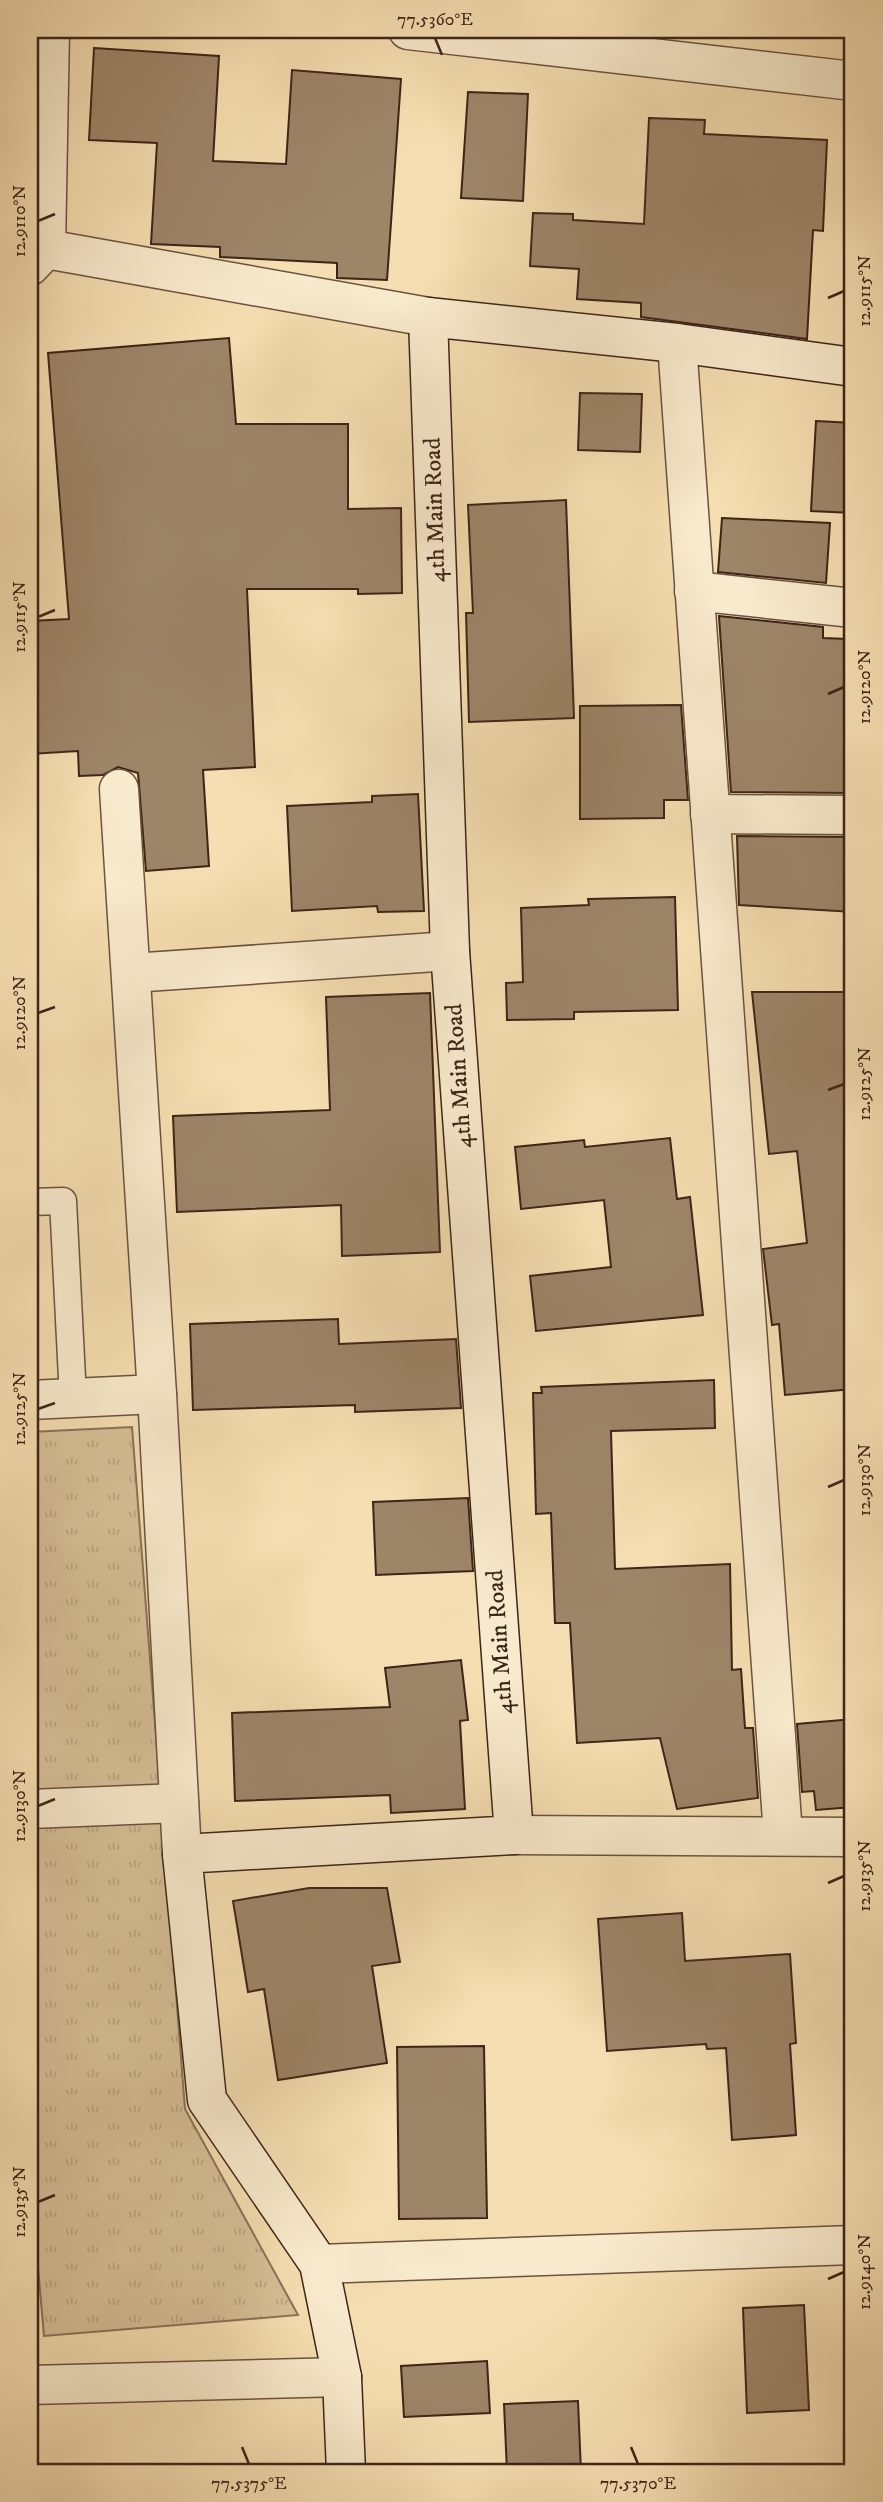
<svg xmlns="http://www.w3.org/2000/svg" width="883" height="2502" font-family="'IM FELL DW Pica',serif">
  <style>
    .grass { fill: url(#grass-tufts); stroke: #8a7258; stroke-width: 2 }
    .building { fill: #9d8568; stroke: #3d2519; stroke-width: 2 }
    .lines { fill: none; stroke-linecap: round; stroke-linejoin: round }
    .lane-casing { stroke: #6b533f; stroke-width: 29 }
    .street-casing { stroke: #6b533f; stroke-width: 41 }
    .secondary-casing { stroke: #3d2519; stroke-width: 41 }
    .lane { stroke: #f8eacc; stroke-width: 26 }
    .street { stroke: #f8eacc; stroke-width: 38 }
    .secondary { stroke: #f8eacc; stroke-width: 38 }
    .ticks { fill: none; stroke: #3d2519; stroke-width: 2.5 }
    .labels { text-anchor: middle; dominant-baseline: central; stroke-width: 7; stroke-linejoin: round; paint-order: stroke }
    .street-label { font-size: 24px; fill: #3d2519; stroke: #f8eacc }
    .neatline { fill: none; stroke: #3d2519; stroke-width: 2.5 }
    .ticks-label { font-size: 18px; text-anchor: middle; fill: #3d2519 }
  </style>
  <defs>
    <pattern id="grass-tufts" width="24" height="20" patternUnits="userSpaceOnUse" patternTransform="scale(1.75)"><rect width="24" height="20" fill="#d6bf97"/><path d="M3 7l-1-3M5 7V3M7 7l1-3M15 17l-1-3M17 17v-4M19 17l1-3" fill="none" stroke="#b9a482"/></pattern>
  </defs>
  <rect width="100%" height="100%" fill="#f5deb1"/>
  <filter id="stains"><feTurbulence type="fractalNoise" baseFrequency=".00286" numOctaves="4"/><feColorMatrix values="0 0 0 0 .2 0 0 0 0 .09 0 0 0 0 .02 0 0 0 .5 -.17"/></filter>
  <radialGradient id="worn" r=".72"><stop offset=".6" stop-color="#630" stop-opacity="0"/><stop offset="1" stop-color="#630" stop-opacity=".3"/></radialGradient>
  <polygon class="grass" points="132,1427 185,2109 298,2315 44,2336 30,2176 30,1432"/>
  <g class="building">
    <polygon points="94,48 219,56 213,161 286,164 292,70 401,79 387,280 337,278 337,263 220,257 220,247 151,244 157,143 89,140"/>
    <polygon points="468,92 528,94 523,201 461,198"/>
    <polygon points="649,118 705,120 704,134 827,140 823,231 813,230 807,339 641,317 641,303 577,299 579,269 530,266 533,213 573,214 573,220 644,224"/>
    <polygon points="229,338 236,424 348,424 348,509 401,508 402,593 358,594 358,589 247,589 255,767 203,770 209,866 146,871 138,773 118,767 103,775 79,776 78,751 30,754 30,621 69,619 48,353"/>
    <polygon points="580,393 642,394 640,452 578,450"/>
    <polygon points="816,421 853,423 853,513 811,511"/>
    <polygon points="566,500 574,718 469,722 466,613 473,613 468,505"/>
    <polygon points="722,518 830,523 826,583 718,572"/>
    <polygon points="719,616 823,627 823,638 848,639 846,744 853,744 853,793 731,792"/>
    <polygon points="681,705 688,800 664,800 664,818 580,819 580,706"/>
    <polygon points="418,794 424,911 378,912 377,906 292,911 287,806 372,802 372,796"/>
    <polygon points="737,836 853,837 853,912 739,905"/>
    <polygon points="675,897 678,1010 574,1012 574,1019 507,1020 506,983 523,982 521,908 589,905 588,899"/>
    <polygon points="752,992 848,992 853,1026 853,1315 849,1316 853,1389 785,1395 779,1324 772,1325 763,1249 807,1243 797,1151 769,1154"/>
    <polygon points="430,993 440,1252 342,1256 341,1205 177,1212 173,1116 330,1110 326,997"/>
    <polygon points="670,1138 677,1199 690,1197 703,1315 536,1331 530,1276 611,1267 604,1200 521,1209 515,1147 584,1140 585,1147"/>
    <polygon points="338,1319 339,1344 456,1339 461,1408 355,1412 355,1405 193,1410 190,1324"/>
    <polygon points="714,1380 715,1428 611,1431 615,1569 730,1564 732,1670 741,1669 745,1728 753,1728 758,1798 677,1809 660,1738 577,1743 570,1623 555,1623 551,1513 536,1514 533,1393 542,1393 541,1387"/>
    <polygon points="468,1498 473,1571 376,1575 373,1502"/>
    <polygon points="461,1660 468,1720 460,1721 465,1809 391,1813 390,1795 235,1801 232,1713 390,1707 385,1668"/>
    <polygon points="853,1719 853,1807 816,1810 814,1791 802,1792 797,1724"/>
    <polygon points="309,1888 387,1888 400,1962 372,1966 387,2063 278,2080 264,1989 248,1992 233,1901"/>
    <polygon points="682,1913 685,1961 790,1954 796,2043 790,2044 796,2135 732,2140 726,2048 707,2049 706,2044 607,2051 598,1919"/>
    <polygon points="484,2046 487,2218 399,2219 397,2047"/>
    <polygon points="804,2305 809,2410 747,2413 743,2308"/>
    <polygon points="487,2361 490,2413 404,2417 401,2366"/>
    <polygon points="578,2401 581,2472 507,2472 504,2404"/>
  </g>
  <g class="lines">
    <g class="lane-casing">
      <polyline id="lane" points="30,1202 63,1201 73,1398"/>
    </g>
    <g class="street-casing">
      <g id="street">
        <polyline points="408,30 853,81"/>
        <polyline points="46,249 50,30"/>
        <polyline points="30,266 46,249 428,317"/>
        <polyline points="677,343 783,1835"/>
        <polyline points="694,591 853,608"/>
        <polyline points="119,789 157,1394 182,1854"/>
        <polyline points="710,814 853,815"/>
        <polyline points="132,973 450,951"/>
        <polyline points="30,1400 157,1394"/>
        <polyline points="30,1809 179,1803"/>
        <polyline points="514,1835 853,1837"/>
        <polyline points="319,2264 853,2245"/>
        <polyline points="30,2385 342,2377"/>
      </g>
    </g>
    <g class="secondary-casing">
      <polyline id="secondary" points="346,2472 342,2377 319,2264 207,2100 182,1854 514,1835 450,951 428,317 677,343 853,367"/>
    </g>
    <use href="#lane" class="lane"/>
    <use href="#street" class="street"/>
    <use href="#secondary" class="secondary"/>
  </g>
  <path class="ticks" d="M435,38L442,55M38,221L55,214M828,298L844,291M38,617L55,610M828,694L844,687M38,1013L55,1007M828,1090L844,1084M38,1409L55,1403M828,1487L844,1480M38,1806L55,1799M828,1883L844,1876M38,2202L55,2195M828,2279L844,2272M242,2447L249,2464M631,2447L638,2464"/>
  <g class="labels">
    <g class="street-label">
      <text transform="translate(435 510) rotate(-92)">4th Main Road</text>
      <text transform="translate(459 1076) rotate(-94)">4th Main Road</text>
      <text transform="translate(500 1642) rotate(-94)">4th Main Road</text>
    </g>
  </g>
  <rect width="883" height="2502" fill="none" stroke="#f5deb1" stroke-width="77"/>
  <rect x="38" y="38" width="806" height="2426" class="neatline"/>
  <g class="ticks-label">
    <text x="435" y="25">77.5360°E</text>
    <text transform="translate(19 221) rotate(-90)" y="6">12.9110°N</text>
    <text transform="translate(864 291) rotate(-90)" y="6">12.9115°N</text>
    <text transform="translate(19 617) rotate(-90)" y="6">12.9115°N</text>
    <text transform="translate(864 687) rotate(-90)" y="6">12.9120°N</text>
    <text transform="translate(19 1013) rotate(-90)" y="6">12.9120°N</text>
    <text transform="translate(864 1084) rotate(-90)" y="6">12.9125°N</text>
    <text transform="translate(19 1409) rotate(-90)" y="6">12.9125°N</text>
    <text transform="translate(864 1480) rotate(-90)" y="6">12.9130°N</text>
    <text transform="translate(19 1806) rotate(-90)" y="6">12.9130°N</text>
    <text transform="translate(864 1876) rotate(-90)" y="6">12.9135°N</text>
    <text transform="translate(19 2202) rotate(-90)" y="6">12.9135°N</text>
    <text transform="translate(864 2272) rotate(-90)" y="6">12.9140°N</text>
    <text x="249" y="2489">77.5375°E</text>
    <text x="638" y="2489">77.5370°E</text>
  </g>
  <rect width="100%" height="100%" filter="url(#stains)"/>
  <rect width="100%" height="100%" fill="url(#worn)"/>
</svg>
